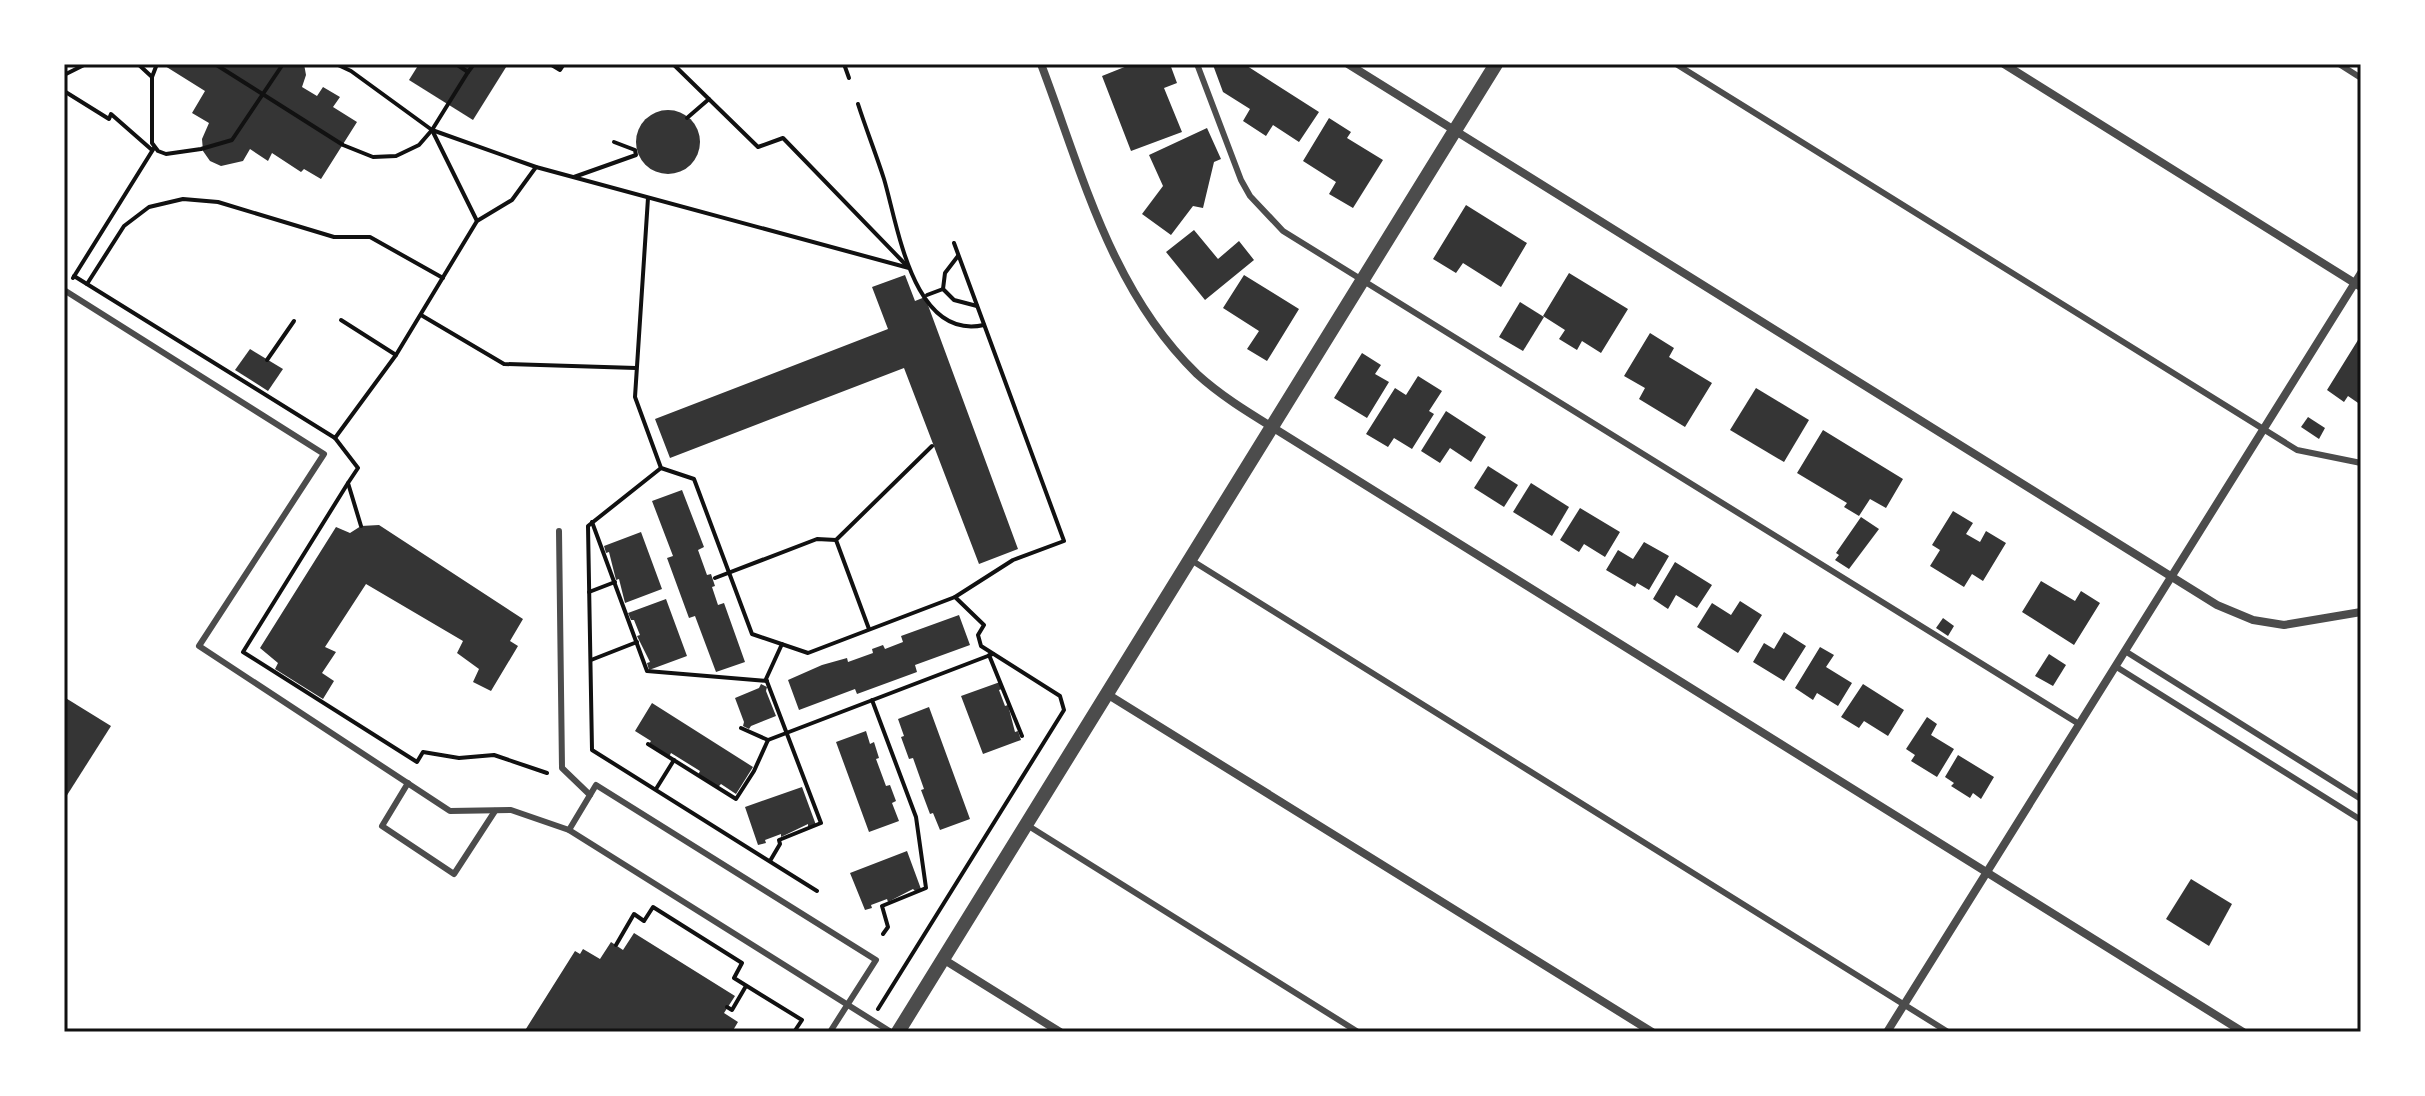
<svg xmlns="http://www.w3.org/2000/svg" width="2425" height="1096" font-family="Signika,sans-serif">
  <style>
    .building { fill: #353535 }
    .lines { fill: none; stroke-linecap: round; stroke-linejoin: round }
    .path { stroke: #111; stroke-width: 4 }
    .service { stroke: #4c4c4c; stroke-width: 6 }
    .minor { stroke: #4c4c4c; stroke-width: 8 }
    .tertiary { stroke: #4c4c4c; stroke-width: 14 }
    .neatline { fill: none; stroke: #111; stroke-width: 3 }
  </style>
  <rect width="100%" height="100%" fill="#fff"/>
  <g class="building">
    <polygon points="166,64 304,64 306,75 302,87 317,96 323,87 340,97 333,107 357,122 321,179 304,169 301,172 272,153 268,161 250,149 243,161 221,166 210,161 203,151 202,139 209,123 192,113 205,91 165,66"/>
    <polygon points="419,64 508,64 473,120 409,80"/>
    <polygon points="1132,64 1170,64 1177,83 1164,88 1182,132 1131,151 1102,76"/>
    <polygon points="1216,64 1244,64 1319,112 1299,142 1273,125 1266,136 1243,121 1250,109 1223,92 1213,65"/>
    <circle cx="668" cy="142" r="32"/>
    <polygon points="1329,118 1351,132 1347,138 1383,160 1353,208 1329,194 1336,182 1303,161"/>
    <polygon points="1207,128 1221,159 1214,162 1203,208 1193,206 1171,235 1142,214 1163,186 1149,155"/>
    <polygon points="1466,205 1527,243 1501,287 1463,263 1456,273 1433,259"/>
    <polygon points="1194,230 1218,259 1239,241 1254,260 1205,300 1166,252"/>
    <polygon points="1569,273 1628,309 1601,353 1582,341 1577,350 1559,339 1565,330 1543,316"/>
    <polygon points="905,275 915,301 925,297 1018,549 979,564 904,368 670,458 655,419 888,329 872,287"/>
    <polygon points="1244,275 1299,309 1267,361 1247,349 1259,331 1223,308"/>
    <polygon points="1520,302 1544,317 1523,351 1499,337"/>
    <polygon points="1650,333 1674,348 1669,357 1712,383 1685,427 1639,399 1645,388 1624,376"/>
    <polygon points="2358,340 2361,342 2361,405 2348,396 2344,402 2327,390"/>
    <polygon points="250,349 283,369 268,391 235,370"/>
    <polygon points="1362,353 1381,365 1375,374 1389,382 1367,418 1334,398"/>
    <polygon points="1418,376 1442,391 1429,411 1434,414 1412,449 1394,438 1388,447 1366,434 1395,388 1406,395"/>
    <polygon points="1756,388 1809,420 1784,462 1730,430"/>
    <polygon points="1446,411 1486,437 1471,462 1450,448 1440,463 1421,451"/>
    <polygon points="2308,417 2325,428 2319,439 2301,427"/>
    <polygon points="1823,430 1903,479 1886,508 1870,499 1859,516 1844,507 1847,503 1797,473"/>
    <polygon points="1488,466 1518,485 1504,507 1474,488"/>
    <polygon points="1531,483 1569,507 1552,536 1513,512"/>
    <polygon points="682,490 704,547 698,550 707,575 711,574 715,586 712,587 718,605 724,603 745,662 716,672 695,616 689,618 667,558 673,556 652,501"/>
    <polygon points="1580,508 1620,532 1605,557 1584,544 1579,552 1560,540"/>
    <polygon points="1953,511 1973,523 1966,534 1980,542 1986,531 2006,543 1983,581 1972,574 1964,587 1930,566 1940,550 1932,545"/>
    <polygon points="1861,517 1879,529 1849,569 1835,560 1839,555 1836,553"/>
    <polygon points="379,525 523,619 510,641 518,646 491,691 473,682 479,669 457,653 463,641 366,584 325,647 336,652 322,673 334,681 323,699 275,669 278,663 260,648 336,527 350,533 361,526"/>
    <polygon points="641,532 662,589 625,603 619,579 616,580 609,552 606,553 604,546"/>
    <polygon points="1644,542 1669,556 1649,590 1637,583 1635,587 1606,570 1618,550 1633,559"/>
    <polygon points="1675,562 1712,585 1697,608 1676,595 1668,609 1653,599"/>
    <polygon points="2041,581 2075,601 2081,591 2100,603 2074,645 2022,612"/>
    <polygon points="666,599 687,656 649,670 647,663 650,662 637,636 640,635 634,620 631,620 628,613"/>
    <polygon points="1740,601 1762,615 1738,653 1697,627 1712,603 1731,615"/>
    <polygon points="959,615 970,645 915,665 917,672 857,694 855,689 799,710 788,680 822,665 847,658 848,662 873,653 872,649 883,645 885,649 903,642 901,636"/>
    <polygon points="1943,618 1954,626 1948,636 1936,628"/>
    <polygon points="1784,632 1806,646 1784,681 1753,662 1764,643 1774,649"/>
    <polygon points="1820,647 1834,655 1826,667 1852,683 1838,706 1817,693 1813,700 1795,688"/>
    <polygon points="2049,654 2066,665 2053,686 2035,676"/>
    <polygon points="1000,682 1002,689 999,690 1005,706 1008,705 1015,732 1018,731 1021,740 983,754 961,696"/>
    <polygon points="761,684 767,687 766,691 776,716 751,726 749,729 743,726 744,722 735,698 759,688"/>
    <polygon points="1863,684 1904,710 1888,736 1864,721 1859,728 1841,717"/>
    <polygon points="64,697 111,726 64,800"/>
    <polygon points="652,703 753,767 736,794 721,784 718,787 698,775 700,771 671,753 669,757 649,744 651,741 635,731"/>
    <polygon points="929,707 970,819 940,830 933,813 930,814 921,790 924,789 913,758 909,759 901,737 904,736 898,719"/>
    <polygon points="1927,717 1937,724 1931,735 1954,749 1937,777 1911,761 1915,755 1906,749"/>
    <polygon points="866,731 870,744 874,742 879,758 876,759 886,786 890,785 896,801 892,803 899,821 869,832 836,742"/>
    <polygon points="1958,755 1994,777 1981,799 1973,793 1970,798 1951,786 1954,783 1945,777"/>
    <polygon points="802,787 816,825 808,827 808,824 781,837 781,834 765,840 766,843 758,845 745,807"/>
    <polygon points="907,851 921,889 915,891 913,889 888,902 887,899 871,905 872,908 865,910 850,873"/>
    <polygon points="2191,879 2232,904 2209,946 2166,919"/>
    <polygon points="634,933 735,996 724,1013 738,1022 732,1032 524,1032 575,951 580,954 583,949 600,959 611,942 623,950"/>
  </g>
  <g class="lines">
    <g class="path">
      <polyline points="138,64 152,77 152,143 158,151 166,154 201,149 232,140 283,64"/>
      <polyline points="215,64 343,145 373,157 396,156 419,145 432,130 468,72"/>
      <polyline points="456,64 468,72 474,64"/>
      <polyline points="550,64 560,70 564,64"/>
      <polyline points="673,64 758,147 783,138 907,266"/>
      <polyline points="844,64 849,78"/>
      <polyline points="64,75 86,64"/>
      <polyline points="152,77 157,64"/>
      <polyline points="64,91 109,119 111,114 152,150"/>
      <path d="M858,104C866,129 876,154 884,179C898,226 913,341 984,325"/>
      <polyline points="687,118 709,99"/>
      <polyline points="432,130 477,221"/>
      <polyline points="536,167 909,268"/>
      <polyline points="574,177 636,155 635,150 614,142"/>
      <polyline points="648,198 635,397 661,468 694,479 752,634 808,653 955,597 1013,560 1064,541 954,243"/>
      <polyline points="958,256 945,273 943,289 954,300 977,306"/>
      <polyline points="74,276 335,438 396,355 477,221 512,200 536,167 432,130 351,71 336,64"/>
      <polyline points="73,278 154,148"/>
      <polyline points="87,284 124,226 149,207 183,199 218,202 334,237 370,237 443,278"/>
      <polyline points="927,295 943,289"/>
      <polyline points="421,315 504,364 636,368"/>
      <polyline points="341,320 396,355"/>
      <polyline points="267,360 294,321"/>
      <polyline points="335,438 358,468 348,483 361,526"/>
      <polyline points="661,468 588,526 592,750 817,891"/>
      <polyline points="348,483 243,652 417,762 423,752 459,758 494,755 547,773"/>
      <polyline points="592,522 647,671 767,681"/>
      <polyline points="715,578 817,539 836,540"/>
      <polyline points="589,592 615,582"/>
      <polyline points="869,629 836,540 932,446"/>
      <polyline points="989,655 1022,736"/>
      <polyline points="591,660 637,642"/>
      <polyline points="872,700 916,817 926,888 882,906 888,927 883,934"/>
      <polyline points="741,728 768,740 993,654"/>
      <polyline points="648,744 736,799 754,771 768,740"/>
      <polyline points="656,789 674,760"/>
      <polyline points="770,861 780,844 779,840 821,823 766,679 782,644"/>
      <polyline points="616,945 634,914 644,921 653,907 742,963 734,978 802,1020 794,1032"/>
      <polyline points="727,1007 732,1010 746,986"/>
      <polyline points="878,1009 1064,710 1060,696 981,646 978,635 984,625 955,597"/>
    </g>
    <g class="service">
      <polyline points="1197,64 1241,180 1250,196 1283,231 2079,724"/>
      <polyline points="1676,64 2297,450 2361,463"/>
      <polyline points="2339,64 2361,78"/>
      <polyline points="64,290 324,454 199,646 450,811 511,810 569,830 891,1032"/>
      <polyline points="559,531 562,768 590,795"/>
      <polyline points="1191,560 1948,1032"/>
      <polyline points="2125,651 2361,799"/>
      <polyline points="2115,666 2361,820"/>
      <polyline points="408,783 382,826 454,874 495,811"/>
      <polyline points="1027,825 1358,1032"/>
      <polyline points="569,830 596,785 876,960 830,1032"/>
    </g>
    <g class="minor">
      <path d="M1041,64C1082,172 1111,291 1197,374C1220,395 1246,411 1272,427L2243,1032"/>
      <polyline points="1348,64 2217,605 2253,620 2284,625 2361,612"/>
      <polyline points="2004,64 2361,287"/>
      <polyline points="1107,694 1652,1032"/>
      <polyline points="943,959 1060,1032"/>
      <polyline points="1887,1032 2361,273"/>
    </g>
    <polyline class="tertiary" points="898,1032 1496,64"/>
  </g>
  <rect width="2425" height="1096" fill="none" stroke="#ffffff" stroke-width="132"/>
  <rect x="66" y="66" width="2293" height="964" class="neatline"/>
</svg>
